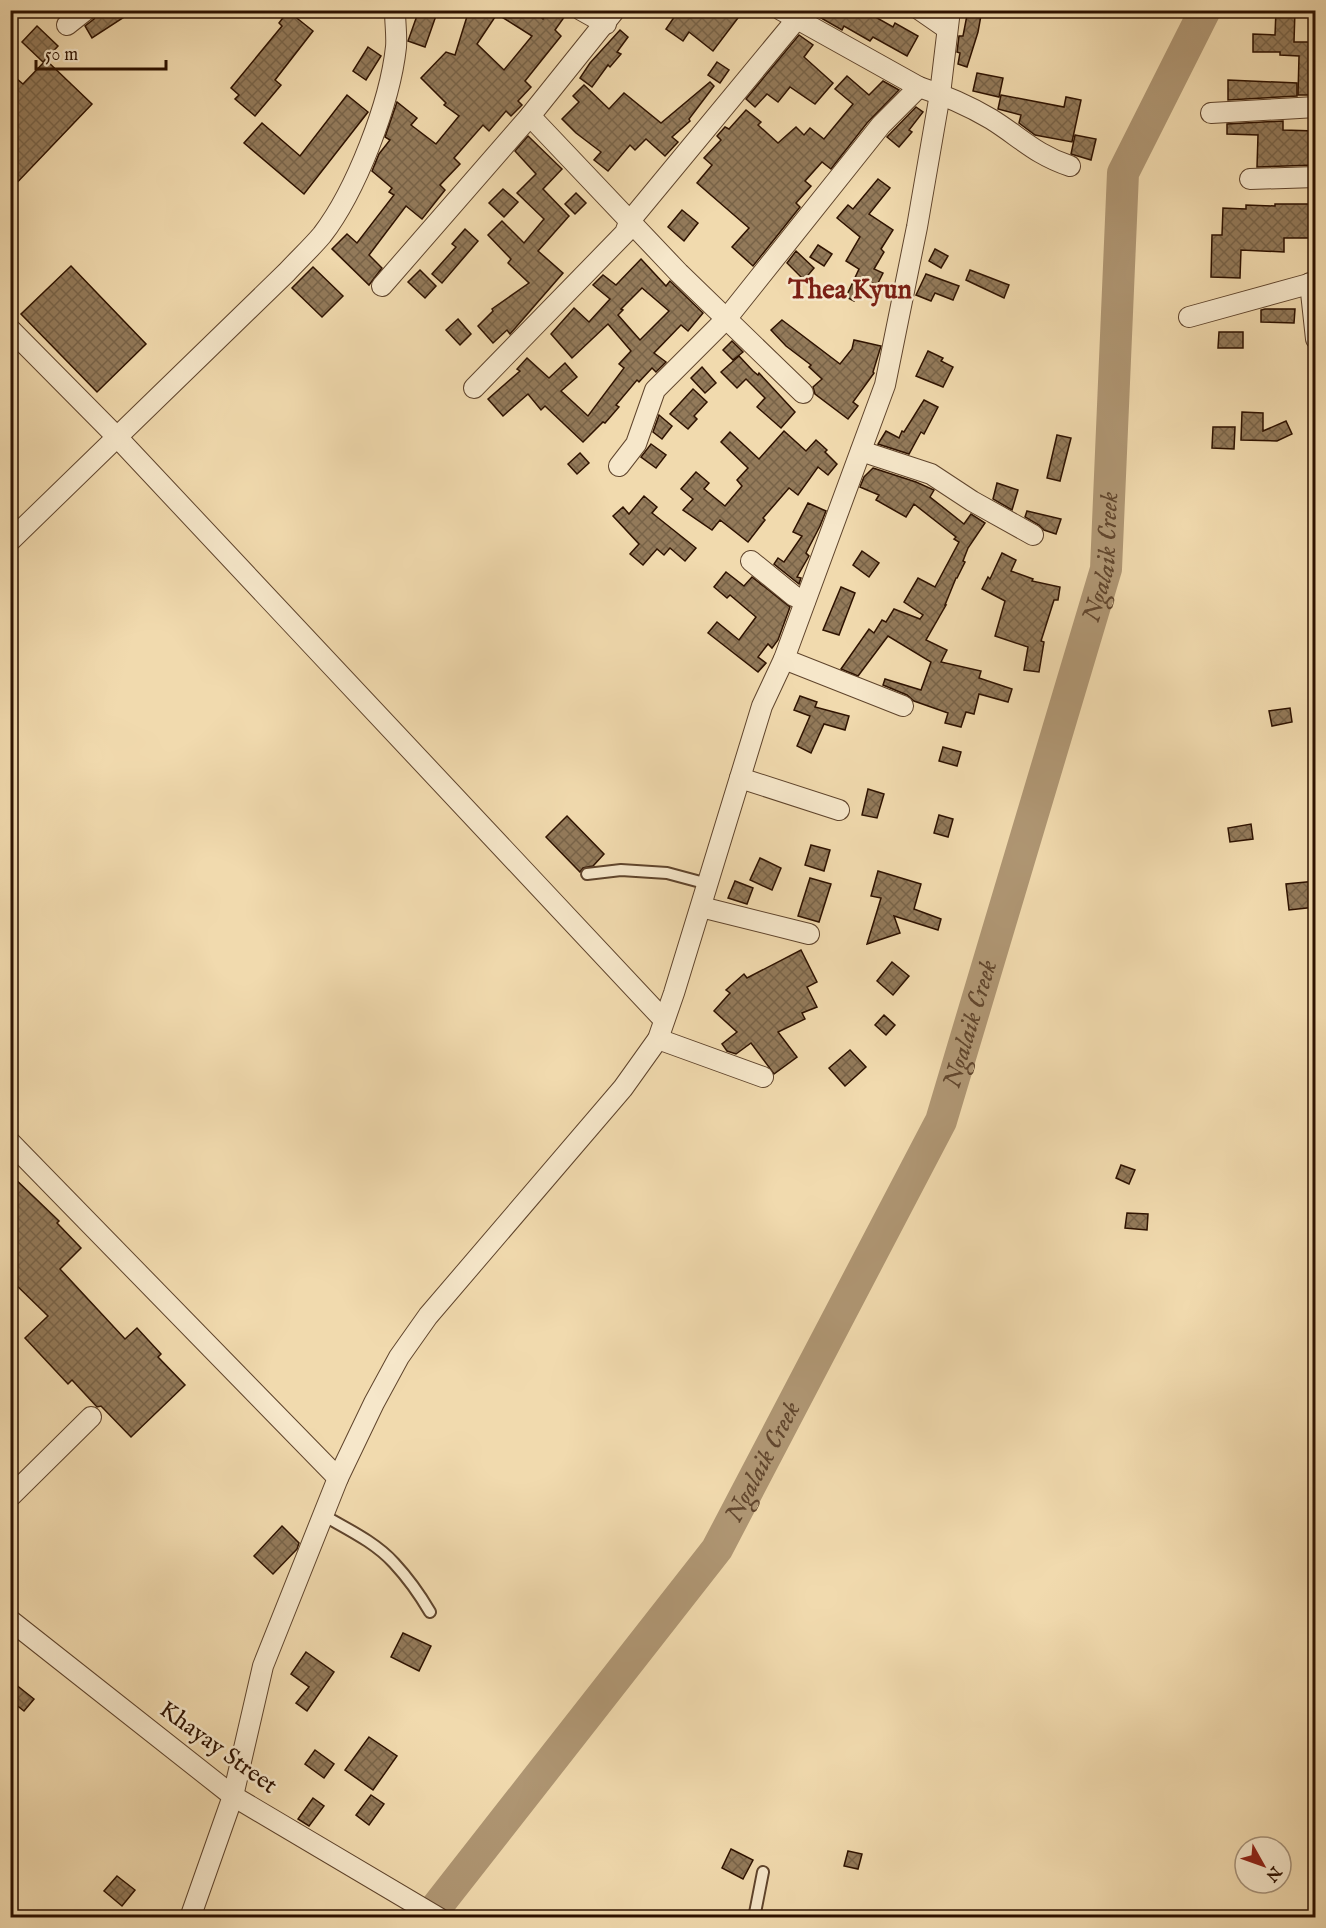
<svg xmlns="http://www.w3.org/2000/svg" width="1326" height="1928" font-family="'IM FELL English',serif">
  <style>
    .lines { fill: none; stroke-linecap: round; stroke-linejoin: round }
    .river { stroke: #af9673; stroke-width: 32 }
    .building { fill: url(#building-cross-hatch); stroke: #2e1200; stroke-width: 1.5; fill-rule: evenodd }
    .lane-casing { stroke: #5f442c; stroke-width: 14 }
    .street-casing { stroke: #5f442c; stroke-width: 22 }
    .lane { stroke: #f6e7ca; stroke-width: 10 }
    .street { stroke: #f6e7ca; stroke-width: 20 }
    .labels { text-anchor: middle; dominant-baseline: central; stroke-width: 5; stroke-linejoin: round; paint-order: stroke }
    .street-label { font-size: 24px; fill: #2e1200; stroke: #f6e7ca }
    .water-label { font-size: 26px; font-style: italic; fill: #62472e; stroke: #f6e7ca }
    .quarter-label { font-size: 27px; font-weight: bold; fill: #7a1f14; stroke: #f6e7ca }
  </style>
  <defs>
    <pattern id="building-cross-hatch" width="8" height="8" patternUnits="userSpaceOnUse" patternTransform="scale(1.5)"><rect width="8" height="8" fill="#937a5a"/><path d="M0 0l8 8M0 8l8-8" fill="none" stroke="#786348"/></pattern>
  </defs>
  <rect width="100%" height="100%" fill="#f1daae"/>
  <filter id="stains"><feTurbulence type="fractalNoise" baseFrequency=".00333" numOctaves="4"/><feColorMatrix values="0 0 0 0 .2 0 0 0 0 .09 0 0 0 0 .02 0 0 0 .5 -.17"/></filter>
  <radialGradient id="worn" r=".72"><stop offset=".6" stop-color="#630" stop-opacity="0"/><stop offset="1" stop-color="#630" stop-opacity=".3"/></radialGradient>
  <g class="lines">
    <path class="river" id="s1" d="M428,1918L717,1549L941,1121L1106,569L1123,173L1205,10"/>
  </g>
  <g class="building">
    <polygon points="98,10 135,10 92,38 85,26 94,19"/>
    <polygon points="419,10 438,10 425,47 408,41"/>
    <path d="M469,10H530L543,19L549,10H557L565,16L555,30L561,36L525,81L531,87L518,101L522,105L511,116L506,111L489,131L483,125L454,158L460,164L440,185L445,190L422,219L406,206L369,255L382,268L369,285L332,249L347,234L357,243L394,195L389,192L392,188L372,171L379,154L390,140L385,137L397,102L417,118L411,125L436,144L459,116L444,105L446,103L421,78L446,52L455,55ZM497,14L532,36L504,70L477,44Z"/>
    <polygon points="679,10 744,10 713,51 689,32 683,41 666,29"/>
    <polygon points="807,10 863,10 893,27 895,23 918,36 907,56 873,37 870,41 844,26 842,30"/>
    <polygon points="968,10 982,10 978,32 967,67 958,64 960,53 957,52 959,36 963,36"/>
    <polygon points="1276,10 1295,10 1294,42 1316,42 1316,95 1298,95 1299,56 1280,55 1280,52 1253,52 1253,34 1275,35"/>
    <polygon points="288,11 313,31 275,80 281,85 255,116 235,99 239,95 231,88 282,26 279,23"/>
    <polygon points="37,26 58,46 43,62 22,42"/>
    <polygon points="620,30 628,37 617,52 621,54 610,67 608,65 592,87 580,78 590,63"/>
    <polygon points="799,35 813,45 804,57 833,83 815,104 790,87 778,102 767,94 755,107 746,99"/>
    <polygon points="368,47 381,56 366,80 353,71"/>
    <polygon points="46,60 92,104 10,190 10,73 23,84"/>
    <polygon points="717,62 729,70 720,83 708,75"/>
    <polygon points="977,73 1003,78 999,97 973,91"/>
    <polygon points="847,76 869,95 883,81 899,90 867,123 831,169 822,162 805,181 811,186 796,203 800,207 753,266 732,247 749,228 697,183 712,165 704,158 721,140 717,136 725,127 729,129 746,110 761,122 758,125 778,143 796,127 804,135 810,128 824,139 853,104 835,89"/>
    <polygon points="1228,80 1297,83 1297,96 1228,100"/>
    <polygon points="710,82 714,86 689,119 690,121 672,137 678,142 665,156 646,139 635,150 630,145 608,171 594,160 601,152 576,133 562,119 579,102 573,96 584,85 609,109 624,93 661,123"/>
    <polygon points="347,95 368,112 304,194 244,143 262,123 300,156"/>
    <polygon points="1001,95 1064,107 1066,97 1081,100 1072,142 1035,135 1019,123 1021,115 998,109"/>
    <polygon points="916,107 923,112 909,130 912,132 899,147 887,137"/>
    <polygon points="1283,121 1283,130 1316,131 1316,165 1257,167 1258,135 1227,134 1227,124"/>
    <polygon points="1075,135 1096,139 1091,160 1071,154"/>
    <polygon points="528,136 562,169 543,189 569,216 538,251 563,273 510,334 507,330 493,343 478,326 493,311 492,309 529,283 508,263 511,259 488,235 502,221 524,243 544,219 517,193 536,174 515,151"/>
    <polygon points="878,179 890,188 869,214 893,230 881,249 884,252 874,269 883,273 877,285 867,281 854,301 846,297 859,269 846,261 860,237 837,218 848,205 853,209"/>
    <polygon points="503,189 518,202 504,217 489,203"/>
    <polygon points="576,193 586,203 575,214 565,204"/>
    <polygon points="1275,204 1316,204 1316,238 1284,238 1284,252 1241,250 1240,278 1211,277 1212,235 1222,235 1223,208 1246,209 1246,205 1275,206"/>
    <polygon points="682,210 698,223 684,241 668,227"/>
    <polygon points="465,229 478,241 442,283 432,274 456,247 452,244"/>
    <polygon points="818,245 832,254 824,266 810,257"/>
    <polygon points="935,249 948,256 941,268 929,261"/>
    <polygon points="796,251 814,268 804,280 787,263"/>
    <path d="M641,259L666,286L670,281L703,313L688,331L681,325L654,353L666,362L656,372L652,368L639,382L637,380L616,405L619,407L605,423L603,422L583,442L545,406L541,410L528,394L503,416L488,399L520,371L517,369L527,358L549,378L565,363L577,377L561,391L588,416L624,368L619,364L631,351L608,324L572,358L551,334L574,308L589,322L610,299L593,285L603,275L616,285ZM642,288L669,311L640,340L618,315L623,310L621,309Z"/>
    <polygon points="71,266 146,344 97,392 21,314"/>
    <polygon points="313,267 343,296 322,317 292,288"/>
    <polygon points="420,270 436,286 425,298 408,282"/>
    <polygon points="970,270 1009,285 1004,298 966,280"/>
    <polygon points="926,274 959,286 953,300 935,293 931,301 916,295"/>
    <polygon points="1265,309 1295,309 1294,323 1261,322 1261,310"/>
    <polygon points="458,319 471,334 460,345 446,330"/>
    <polygon points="782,320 840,364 852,349 854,340 881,346 873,372 874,373 853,402 858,406 848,419 815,394 813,387 822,379 809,367 811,365 786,346 771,330"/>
    <polygon points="1219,332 1243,332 1243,348 1218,348"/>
    <polygon points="732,341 743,352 733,360 723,350"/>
    <polygon points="928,351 943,358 941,361 953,367 943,387 916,376"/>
    <polygon points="739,356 753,371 758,375 759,373 795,412 781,428 757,407 765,398 746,379 737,388 721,372"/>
    <polygon points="702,367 716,383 705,393 691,378"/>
    <polygon points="693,389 707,402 694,416 697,419 688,429 670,414"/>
    <polygon points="924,400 938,407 924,434 921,432 909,454 878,444 886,431 899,438 902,431 904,432"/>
    <polygon points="1242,412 1263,413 1263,431 1286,421 1292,434 1277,441 1241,440"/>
    <polygon points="659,415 672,426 662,439 653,432"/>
    <polygon points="1213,427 1235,427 1234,449 1212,448"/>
    <polygon points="784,431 806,451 816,440 827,450 825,452 837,464 828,475 818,467 798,495 789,488 763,518 765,520 748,542 720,520 712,530 683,510 693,499 681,489 696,472 709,483 704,489 725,506 742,486 737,480 748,468 721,442 730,432 759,459"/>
    <polygon points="1057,435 1071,438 1060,481 1047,478"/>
    <polygon points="651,444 666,455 656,468 641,457"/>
    <polygon points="580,453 589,463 577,474 568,464"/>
    <polygon points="873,468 916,482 934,490 930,497 964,524 971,514 985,523 968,548 963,561 965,562 957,578 956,578 945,605 946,605 926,640 947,650 941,662 981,671 979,678 1012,689 1008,702 979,694 974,714 966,712 961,727 945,723 948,713 914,701 907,695 883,685 885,679 921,690 931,662 888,636 858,676 841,669 869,629 874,633 882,620 886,622 894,609 920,619 923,615 904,602 918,578 935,587 959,542 954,539 956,537 914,504 906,517 876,500 879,495 860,487 864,477"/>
    <polygon points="997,483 1018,490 1012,510 993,499"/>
    <polygon points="644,496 657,507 652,513 696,548 685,561 670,548 664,555 657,549 643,565 630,554 639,544 613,516 623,507 629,514"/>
    <polygon points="808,503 826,511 820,526 806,553 809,556 797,577 801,578 799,584 774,564 778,558 784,562 802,536 793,532"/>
    <polygon points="1027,511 1061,519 1056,534 1044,530 1039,525 1025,517"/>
    <polygon points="862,551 879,563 869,577 853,565"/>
    <polygon points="1002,553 1016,560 1011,571 1033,579 1032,581 1060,587 1058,600 1054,600 1041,641 1044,642 1039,672 1024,670 1028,647 995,636 1005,601 982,589 988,577 990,579"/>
    <polygon points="726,572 744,586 752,577 790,607 778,640 772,648 768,644 758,657 766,663 758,672 708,633 717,622 739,640 756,617 730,595 727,598 714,587"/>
    <polygon points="841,587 855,593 839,635 823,630"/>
    <polygon points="800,696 817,702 815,707 849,716 845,730 824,724 811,753 797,746 810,716 794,710"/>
    <polygon points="1290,708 1292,722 1272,726 1269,711"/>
    <polygon points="943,747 961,752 957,766 939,761"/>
    <polygon points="868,789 884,794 877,818 862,815"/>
    <polygon points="939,815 953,819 948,837 934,833"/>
    <polygon points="567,816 604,854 593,866 583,868 580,872 546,837"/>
    <polygon points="1251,824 1253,839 1230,842 1228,828"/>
    <polygon points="811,845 830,850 824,871 805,865"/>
    <polygon points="760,858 781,868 772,890 750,880"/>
    <polygon points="878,871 921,884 914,909 941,919 938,930 894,916 900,933 867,944 881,898 871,896"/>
    <polygon points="810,878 831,884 819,922 798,916"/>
    <polygon points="735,881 753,888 747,904 728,898"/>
    <polygon points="1316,881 1316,907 1289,910 1286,884"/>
    <polygon points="801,950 817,982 807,987 817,1007 802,1013 805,1019 778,1032 797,1057 774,1074 751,1043 736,1054 727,1051 722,1044 737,1032 714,1011 730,993 726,990 744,974 747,978"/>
    <polygon points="892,962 909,976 893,995 877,981"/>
    <polygon points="884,1015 895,1025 886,1035 875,1025"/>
    <polygon points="850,1050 866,1067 845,1086 829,1068"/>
    <polygon points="1121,1165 1135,1170 1129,1184 1116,1178"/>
    <polygon points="10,1174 59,1221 57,1223 81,1248 60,1269 125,1339 137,1328 161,1354 158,1357 185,1385 131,1437 101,1406 97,1407 72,1380 68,1384 25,1338 48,1316 10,1279"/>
    <polygon points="1127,1213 1148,1214 1147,1230 1125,1228"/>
    <polygon points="282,1526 299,1543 297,1549 273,1574 254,1556"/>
    <polygon points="403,1633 431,1646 419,1671 391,1657"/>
    <polygon points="306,1652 334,1672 307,1711 296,1703 309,1687 291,1674"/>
    <polygon points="10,1680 34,1699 24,1711 10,1700"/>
    <polygon points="369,1737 397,1756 373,1790 345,1770"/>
    <polygon points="315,1750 334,1764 324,1778 305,1764"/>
    <polygon points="371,1795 384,1804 369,1825 356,1815"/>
    <polygon points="313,1798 324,1806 309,1826 298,1819"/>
    <polygon points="731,1849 753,1860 743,1879 722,1868"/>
    <polygon points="848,1851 862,1854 858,1869 844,1866"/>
    <polygon points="117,1876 135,1890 122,1906 104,1891"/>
  </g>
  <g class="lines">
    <g class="lane-casing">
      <g id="lane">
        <polyline points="587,874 621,870 667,873 708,884"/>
        <path d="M323,1515C347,1529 375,1542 394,1563C408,1578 420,1595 430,1612"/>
        <polyline points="754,1918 763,1872"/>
      </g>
    </g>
    <g class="street-casing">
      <g id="street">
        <polyline points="581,10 606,24"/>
        <path d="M781,10L919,87C944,95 969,106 991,119C1020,137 1036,155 1070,166"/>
        <polyline points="920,10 946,28"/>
        <polyline points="67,25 86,10"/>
        <polyline points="1211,113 1316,107"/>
        <polyline points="530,116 679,273 803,393"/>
        <polyline points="1250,179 1316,177"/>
        <polyline points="1310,283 1316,339"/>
        <polyline points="382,286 530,116 615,10"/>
        <polyline points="1189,317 1316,282"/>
        <polyline points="10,329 117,437 664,1020"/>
        <polyline points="474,388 625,233 629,222 796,20"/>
        <polyline points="861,451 931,474 972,501 1033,535"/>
        <polyline points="619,466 636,444 655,390 727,318 881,125 919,87"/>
        <path d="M10,541L287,272C298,260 311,248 322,235C356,191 390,103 396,47C397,36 395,23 395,10"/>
        <polyline points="751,561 794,596 805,601"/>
        <polyline points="784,659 903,706"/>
        <polyline points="740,778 839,810"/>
        <polyline points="701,907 809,934"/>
        <polyline points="658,1039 763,1077"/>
        <polyline points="10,1142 338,1478"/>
        <polyline points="10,1497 91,1417"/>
        <polyline points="10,1620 233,1796 439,1918"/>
        <polyline points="190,1918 233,1796 263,1666 338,1478 374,1403 399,1357 428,1316 623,1088 658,1039 674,993 762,706 784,659 885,385 917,227 940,94 950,10"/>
      </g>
    </g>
    <use href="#lane" class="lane"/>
    <use href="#street" class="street"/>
  </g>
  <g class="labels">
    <g class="street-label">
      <text transform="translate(218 1748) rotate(36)">Khayay Street</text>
    </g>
    <g class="water-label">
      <text stroke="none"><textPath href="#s1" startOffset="1539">Ngalaik Creek</textPath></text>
      <text stroke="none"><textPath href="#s1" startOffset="1053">Ngalaik Creek</textPath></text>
      <text stroke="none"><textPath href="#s1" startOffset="567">Ngalaik Creek</textPath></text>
    </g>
    <g class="quarter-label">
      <text x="850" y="291">Thea Kyun</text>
    </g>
  </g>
  <rect width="1326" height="1928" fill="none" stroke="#f1daae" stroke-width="36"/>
  <rect x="12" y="12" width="1302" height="1904" fill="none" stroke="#2e1200" stroke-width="3"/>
  <rect x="18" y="18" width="1290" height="1892" fill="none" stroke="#2e1200" stroke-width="1.5"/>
  <g transform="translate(1263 1865) rotate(130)"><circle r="28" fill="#f6e7ca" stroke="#a69279" stroke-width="1.5"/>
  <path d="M0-4.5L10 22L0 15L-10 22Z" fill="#8f2418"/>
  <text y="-9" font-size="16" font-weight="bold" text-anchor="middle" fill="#2e1200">N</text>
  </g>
  <path d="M36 60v9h130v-9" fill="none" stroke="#2e1200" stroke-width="3"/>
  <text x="45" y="60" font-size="18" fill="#2e1200" stroke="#f6e7ca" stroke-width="4.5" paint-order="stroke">50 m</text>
  <rect width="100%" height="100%" filter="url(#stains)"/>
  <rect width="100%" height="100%" fill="url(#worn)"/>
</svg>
